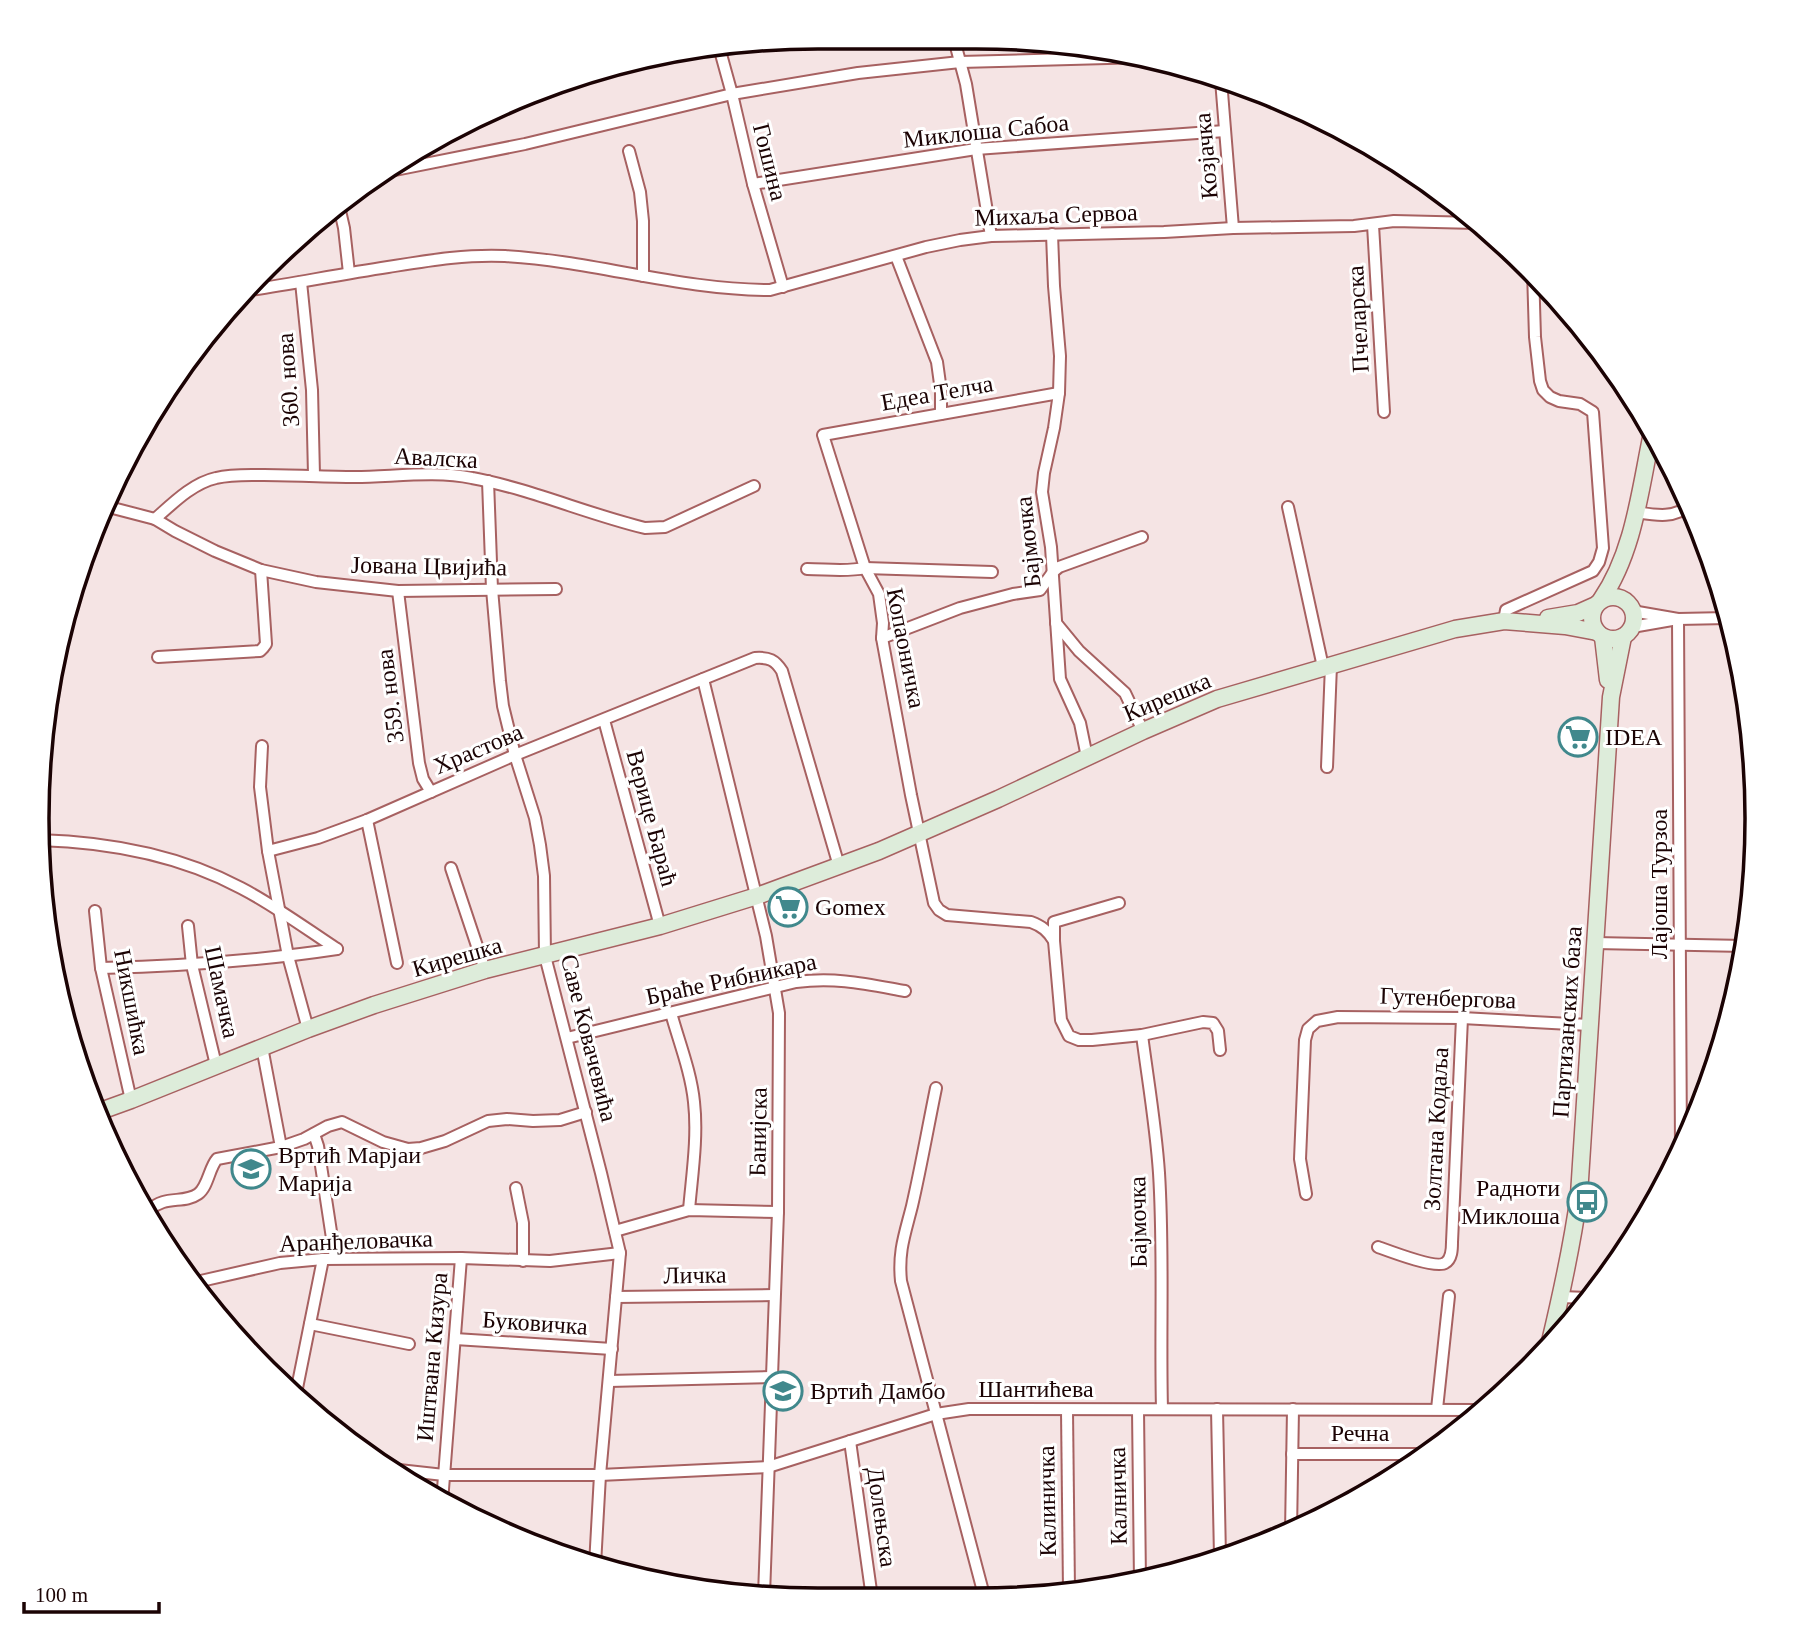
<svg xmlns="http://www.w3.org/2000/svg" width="1794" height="1637" font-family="'Times New Roman',serif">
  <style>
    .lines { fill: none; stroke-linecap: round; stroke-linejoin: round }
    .street-casing { stroke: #a76161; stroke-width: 14 }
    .secondary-casing { stroke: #a76161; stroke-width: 19 }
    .street { stroke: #fff; stroke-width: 10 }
    .secondary { stroke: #ddecda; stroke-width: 16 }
    .labels { text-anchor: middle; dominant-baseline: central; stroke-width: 6; stroke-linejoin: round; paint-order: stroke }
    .street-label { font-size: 24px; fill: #1b0304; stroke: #fff }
    .poi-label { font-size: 24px; fill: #1b0304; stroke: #fff; text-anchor: start }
    .rim { fill: none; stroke: #1b0304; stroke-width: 3.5 }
  </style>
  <rect width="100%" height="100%" fill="#f5e4e4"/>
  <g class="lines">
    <g class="street-casing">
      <g id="street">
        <polyline points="955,43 966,84 991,236"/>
        <polyline points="719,47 732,94 753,184 783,287"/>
        <polyline points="1221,80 1233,228"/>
        <polyline points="629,151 640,192 643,221 643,276"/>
        <polyline points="385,172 525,144 732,94 858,73 960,62 1144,57"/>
        <polyline points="753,184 976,149 1225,131"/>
        <polyline points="338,202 344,228 349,273"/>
        <polyline points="1373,225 1384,412"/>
        <polyline points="1052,234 1054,286 1060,356 1059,393 1054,428 1044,473 1042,492 1051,547 1060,679 1080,723 1087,757"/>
        <polyline points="896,256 937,362 941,391 941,414"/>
        <polyline points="301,282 312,390 314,475"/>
        <path d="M251,290C296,283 342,274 388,267C426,261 466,254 505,256C594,261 680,290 770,290L926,247L960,240L991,236L1164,232L1233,228L1354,226L1394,221L1477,223"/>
        <path d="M1059,393L823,435L865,568L879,594L883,623L882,638L911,795L934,903L939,910L947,915L1031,922C1042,926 1048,931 1054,941L1061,1020L1069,1036L1079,1040H1092L1142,1035L1203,1022L1213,1023L1218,1031L1220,1050"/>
        <polyline points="488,481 492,589 500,681 503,706 515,755 535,818 540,845 544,876 545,956 601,1173 620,1253 600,1475 595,1565"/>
        <polyline points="105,506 155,519 175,531 215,551 261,570 316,582 398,591 556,589"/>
        <polyline points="1288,507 1323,667"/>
        <path d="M1635,512C1655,515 1674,519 1690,505"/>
        <path d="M155,519C173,503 193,483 216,478C232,474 248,475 264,475C294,475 325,477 355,477C391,477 436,470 472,478C531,489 587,514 645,528L665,527L754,486"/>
        <path d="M807,569C826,569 846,572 865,568L992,572"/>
        <polyline points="398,591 419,763 423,779 431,792"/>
        <polyline points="1632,611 1678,619 1728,618"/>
        <polyline points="1678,619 1681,1149"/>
        <polyline points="1504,621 1506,610 1593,571 1599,562 1603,548 1593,412 1580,404 1559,401 1550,397 1543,390 1540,381 1535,337 1533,271"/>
        <polyline points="1056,623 1079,651 1125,693 1143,731"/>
        <polyline points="1632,627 1672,620"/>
        <polyline points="882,638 960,608 1013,594 1040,590 1053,572 1059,567 1142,537"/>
        <polyline points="158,657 260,651 263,648 266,644 261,570"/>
        <polyline points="703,679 766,936 779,1013 778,1212 764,1595"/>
        <polyline points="604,720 660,926"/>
        <polyline points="262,746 260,787 268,851 288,956 308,1029"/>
        <polyline points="1327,767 1331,665"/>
        <polyline points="367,820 397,963"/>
        <path d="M39,840C109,842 179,855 241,888C274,905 305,928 337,949"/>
        <path d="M268,851L318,838L367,820L515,755L755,658C769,657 775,660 782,671L839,866"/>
        <polyline points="451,868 485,970"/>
        <polyline points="95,911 101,968 131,1100"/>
        <polyline points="188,926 192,965 216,1065"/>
        <polyline points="1054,941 1054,922 1119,903"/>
        <polyline points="1595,943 1745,946"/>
        <path d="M101,968C181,966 258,961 337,949"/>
        <path d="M671,1013C679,1042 691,1072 694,1102C698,1137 692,1175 689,1210"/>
        <path d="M1142,1035C1148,1081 1156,1127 1159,1173C1164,1252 1160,1331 1162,1409"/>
        <path d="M567,1038L796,982C837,977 866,984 905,991"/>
        <polyline points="262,1047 281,1147"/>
        <path d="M936,1088C928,1127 921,1167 912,1206C905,1234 898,1251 901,1281L985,1599"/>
        <polyline points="314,1134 318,1146 335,1258"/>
        <polyline points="516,1188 523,1223 523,1261"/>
        <polyline points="1306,1194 1300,1159 1305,1040 1308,1029 1317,1021 1338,1017 1462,1018 1589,1025"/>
        <path d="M150,1210C164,1195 184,1204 198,1194C208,1187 209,1168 217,1159L281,1147L304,1139L328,1126L342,1122L383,1142L408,1149L421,1148L445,1141L488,1121L507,1119L533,1121L560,1120L586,1112"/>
        <polyline points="615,1231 689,1210 778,1212"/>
        <path d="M1378,1247C1389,1251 1436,1269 1445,1263C1452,1259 1452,1249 1452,1242L1462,1018"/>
        <polyline points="192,1283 280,1263 323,1259 461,1258 550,1261 620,1253"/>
        <polyline points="616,1297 774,1295"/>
        <polyline points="1561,1297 1588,1298"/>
        <polyline points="310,1324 409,1344"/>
        <polyline points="455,1339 612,1349"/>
        <polyline points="609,1381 771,1377"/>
        <polyline points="295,1398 323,1259"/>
        <polyline points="1217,1409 1220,1557"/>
        <polyline points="1437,1409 1449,1296"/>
        <polyline points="1067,1410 1069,1591"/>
        <polyline points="1138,1410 1140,1582"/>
        <polyline points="850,1441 872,1598"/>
        <polyline points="1292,1454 1427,1454"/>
        <polyline points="390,1469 444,1475 600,1475 768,1467 936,1414 969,1409 1481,1410"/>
        <polyline points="442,1502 461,1258"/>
        <polyline points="1291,1532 1293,1409"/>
      </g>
    </g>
    <g class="secondary-casing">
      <g id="secondary">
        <circle cx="1613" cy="618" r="21"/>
        <path d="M1601,600C1634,552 1640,490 1652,433"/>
        <polyline points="1548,618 1578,613 1596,605"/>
        <polyline points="1603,637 1608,680"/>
        <polyline points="95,1113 131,1100 308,1029 374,1005 485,970 660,926 757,896 879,851 998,799 1143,731 1217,699 1455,629 1504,621 1565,626 1597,632"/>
        <path d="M1549,1346C1561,1296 1572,1246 1579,1195L1611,697L1623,637"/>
      </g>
    </g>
    <use href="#street" class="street"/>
    <use href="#secondary" class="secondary"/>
  </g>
  <defs>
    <g id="supermarket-ring" transform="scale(2.0125)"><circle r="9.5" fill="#fff" stroke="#40888c" stroke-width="1.5"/><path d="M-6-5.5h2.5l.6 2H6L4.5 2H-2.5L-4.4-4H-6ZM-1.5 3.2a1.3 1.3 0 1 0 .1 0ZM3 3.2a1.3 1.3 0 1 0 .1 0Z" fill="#40888c"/></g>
    <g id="school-ring" transform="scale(2.0125)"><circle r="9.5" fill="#fff" stroke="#40888c" stroke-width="1.5"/><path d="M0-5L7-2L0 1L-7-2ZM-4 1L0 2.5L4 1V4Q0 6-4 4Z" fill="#40888c"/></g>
    <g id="bus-ring" transform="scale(2.0125)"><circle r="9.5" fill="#fff" stroke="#40888c" stroke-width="1.5"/><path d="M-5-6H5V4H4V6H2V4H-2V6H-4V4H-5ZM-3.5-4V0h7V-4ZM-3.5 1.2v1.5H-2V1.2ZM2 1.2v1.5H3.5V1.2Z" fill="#40888c"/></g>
  </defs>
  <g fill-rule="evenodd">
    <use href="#supermarket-ring" x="1578" y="737"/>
    <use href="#supermarket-ring" x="788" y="907"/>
    <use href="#school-ring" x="251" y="1169"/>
    <use href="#bus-ring" x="1587" y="1202"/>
    <use href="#school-ring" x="783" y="1391"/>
  </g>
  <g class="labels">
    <g class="street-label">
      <text transform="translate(986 131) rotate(-6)">Миклоша Сабоа</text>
      <text transform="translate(1206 156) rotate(-95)">Козјачка</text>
      <text transform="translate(770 162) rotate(76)">Гошина</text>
      <text transform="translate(1056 215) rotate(-2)">Михаља Сервоа</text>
      <text transform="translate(1358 319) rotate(-93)">Пчеларска</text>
      <text transform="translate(288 380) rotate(-94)">360. нова</text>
      <text transform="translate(937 393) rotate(-10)">Едеа Телча</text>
      <text transform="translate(436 458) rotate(3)">Авалска</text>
      <text transform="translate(1028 542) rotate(-96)">Бајмочка</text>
      <text transform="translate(429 566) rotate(1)">Јована Цвијића</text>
      <text transform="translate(906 648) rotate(79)">Копаоничка</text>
      <text transform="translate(390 696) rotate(-97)">359. нова</text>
      <text transform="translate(1167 697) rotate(-23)">Кирешка</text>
      <text transform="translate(478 749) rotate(-23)">Храстова</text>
      <text transform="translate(652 818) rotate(75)">Верице Бараћ</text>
      <text transform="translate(1659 884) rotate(-90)">Лајоша Турзоа</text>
      <text transform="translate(457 957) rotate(-16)">Кирешка</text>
      <text transform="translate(731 979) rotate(-12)">Браће Рибникара</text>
      <text transform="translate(222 992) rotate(78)">Шамачка</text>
      <text transform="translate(1448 998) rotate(2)">Гутенбергова</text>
      <text transform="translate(132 1002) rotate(79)">Никшићка</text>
      <text transform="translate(1567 1022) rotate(-86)">Партизанских база</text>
      <text transform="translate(589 1038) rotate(76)">Саве Ковачевића</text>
      <text transform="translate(1436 1129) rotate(-87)">Золтана Кодаља</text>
      <text transform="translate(758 1132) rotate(-89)">Банијска</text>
      <text transform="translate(1138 1222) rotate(-91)">Бајмочка</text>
      <text transform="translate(356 1241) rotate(-2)">Аранђеловачка</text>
      <text transform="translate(695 1275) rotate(-1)">Личка</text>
      <text transform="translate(535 1323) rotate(4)">Буковичка</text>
      <text transform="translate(432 1357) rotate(-85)">Иштвана Кизура</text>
      <text x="1036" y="1389">Шантићева</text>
      <text x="1360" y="1433">Речна</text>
      <text transform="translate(1118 1496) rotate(-91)">Калничка</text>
      <text transform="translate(1047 1501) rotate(-91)">Калиничка</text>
      <text transform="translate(882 1517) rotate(82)">Долењска</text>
    </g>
    <g class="poi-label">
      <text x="1605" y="737">IDEA</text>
      <text x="815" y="907">Gomex</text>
      <text x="278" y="1155">Вртић Марјаи<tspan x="278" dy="28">Марија</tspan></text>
      <text x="1560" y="1188" text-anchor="end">Радноти<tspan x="1560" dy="28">Миклоша</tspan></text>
      <text x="810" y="1391">Вртић Дамбо</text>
    </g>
  </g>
  <path d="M0 0H1794V1637H0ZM818 49H976A769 769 0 0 1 1745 818V819A769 769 0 0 1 976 1588H818A769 769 0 0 1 49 819V818A769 769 0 0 1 818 49Z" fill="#fff" fill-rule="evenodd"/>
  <path class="rim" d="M818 49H976A769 769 0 0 1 1745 818V819A769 769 0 0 1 976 1588H818A769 769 0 0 1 49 819V818A769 769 0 0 1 818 49Z"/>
  <path d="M24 1602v10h135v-10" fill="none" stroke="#1b0304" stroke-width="3.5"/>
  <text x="35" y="1602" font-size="21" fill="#1b0304" stroke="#ffffff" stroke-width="5" paint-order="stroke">100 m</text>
</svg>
